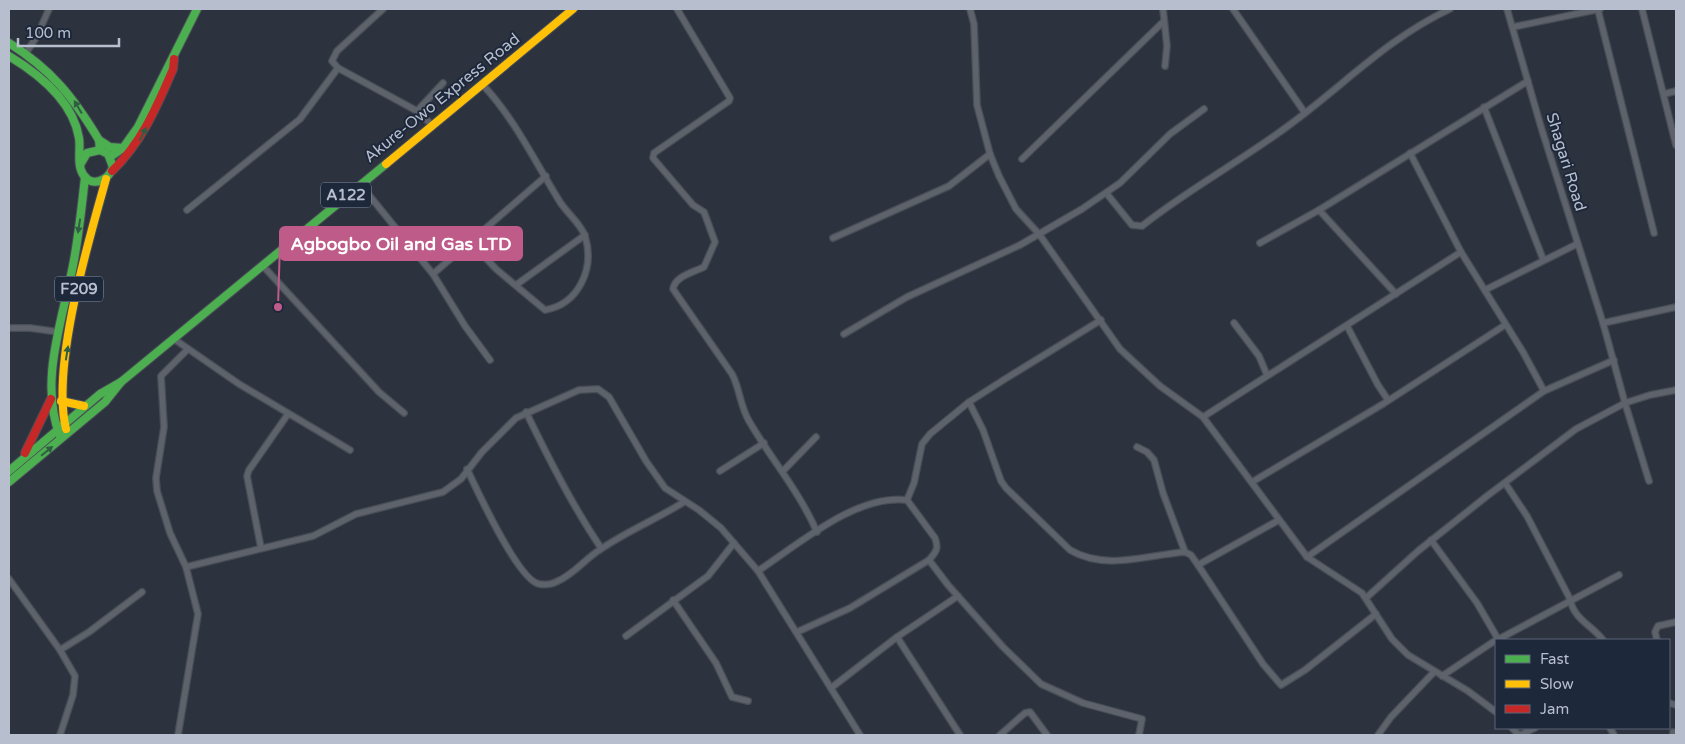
<svg xmlns="http://www.w3.org/2000/svg" width="1685" height="744" font-family="'Varela Round',sans-serif">
  <style>
    .lines { fill: none; stroke-linecap: round; stroke-linejoin: round }
    .street-casing { stroke: #494e56; stroke-width: 8 }
    .fast-casing { stroke: #494e56; stroke-width: 10 }
    .slow-casing { stroke: #494e56; stroke-width: 10 }
    .jam-casing { stroke: #494e56; stroke-width: 10 }
    .street { stroke: #5d626b; stroke-width: 5.5 }
    .fast { stroke: #4caf50; stroke-width: 8 }
    .slow { stroke: #ffc107; stroke-width: 8 }
    .jam { stroke: #c62828; stroke-width: 8 }
    .oneway { fill: #305e43 }
    .labels { text-anchor: middle; dominant-baseline: central; stroke-width: 4; stroke-linejoin: round; paint-order: stroke }
    .shield { fill: #1e283b; stroke: #8992a2; stroke-width: 1 }
    .shield-label { font-size: 15px; font-weight: bold; fill: #b7bfce }
    .street-label { font-size: 16px; fill: #b7bfce; stroke: #1e283b }
    .leader { fill: none; stroke: #be5b89; stroke-width: 2 }
    .callout-dot { fill: #be5b89; stroke: #1e283b; stroke-width: 2 }
    .callout { fill: #be5b89; stroke: #be5b89; stroke-width: 2 }
    .callout-label { font-size: 18px; text-anchor: middle; font-weight: bold; fill: #fff }
  </style>
  <rect width="100%" height="100%" fill="#2c333e"/>
  <g class="lines">
    <g class="street-casing">
      <g id="street">
        <polyline points="383,9 337,51 332,61 338,68 417,111 432,125"/>
        <path d="M677,9L730,98L729,101L654,153L653,158L693,205L704,212L715,242L704,267C694,272 675,276 673,289L732,374C740,389 740,406 749,421C771,459 799,491 817,532"/>
        <polyline points="970,9 974,24 977,105 990,154 999,176 1016,209 1039,234 1120,349 1160,386 1203,417 1307,557 1362,593 1392,639 1408,655 1468,691 1496,712"/>
        <polyline points="1163,9 1167,46 1165,66"/>
        <polyline points="1233,9 1305,113"/>
        <polyline points="1642,9 1676,145"/>
        <polyline points="1598,10 1654,233"/>
        <polyline points="1513,27 1600,9"/>
        <polyline points="26,53 37,36 49,9"/>
        <polyline points="1664,94 1676,91"/>
        <polyline points="1484,107 1543,259"/>
        <polyline points="417,111 443,83"/>
        <polyline points="1410,153 1461,252 1523,352 1544,391"/>
        <polyline points="1022,159 1164,21"/>
        <polyline points="360,184 433,274 465,326 490,360"/>
        <path d="M1107,194L1132,225L1142,226C1191,187 1247,158 1296,120C1348,81 1390,37 1450,9"/>
        <polyline points="187,210 300,119 338,68"/>
        <polyline points="1319,210 1396,294"/>
        <polyline points="833,238 949,186 990,154"/>
        <path d="M470,241L496,269L545,310C579,304 595,268 585,236C581,224 567,213 560,202C535,162 515,119 482,84"/>
        <polyline points="1260,243 1319,210 1528,81"/>
        <polyline points="263,266 379,392 404,413"/>
        <polyline points="433,274 546,176"/>
        <polyline points="516,285 585,235"/>
        <polyline points="1485,290 1577,244"/>
        <polyline points="1234,323 1259,356 1267,375"/>
        <polyline points="1603,323 1676,307"/>
        <polyline points="1347,326 1378,385 1388,400"/>
        <polyline points="9,328 30,328 59,332"/>
        <polyline points="844,334 907,297 1020,245 1082,209 1120,183 1170,134 1204,109"/>
        <polyline points="174,339 239,384 350,450"/>
        <path d="M969,402L983,430L1001,481L1006,488L1070,550C1106,571 1146,555 1185,552L1191,555L1198,565L1279,520"/>
        <path d="M526,412C549,459 572,505 601,548"/>
        <polyline points="1203,417 1461,252"/>
        <polyline points="1137,447 1147,452 1154,460 1163,493 1185,552"/>
        <path d="M467,469C477,490 518,580 539,584C545,585 553,584 558,581C574,574 586,558 601,549C627,531 657,519 684,502"/>
        <polyline points="720,471 764,443"/>
        <polyline points="783,471 816,437"/>
        <polyline points="1649,481 1625,403 1650,395 1676,390"/>
        <polyline points="1252,482 1383,404 1505,325"/>
        <path d="M1505,483L1527,516L1570,599C1574,620 1592,625 1603,640"/>
        <polyline points="1431,540 1477,603 1498,639"/>
        <polyline points="261,548 247,476 249,470 288,414"/>
        <polyline points="1307,557 1544,391 1614,360"/>
        <polyline points="929,560 948,585 1003,647 1041,684 1083,703 1142,719 1139,735"/>
        <polyline points="1198,565 1263,664 1281,685 1305,670 1376,614"/>
        <polyline points="186,567 313,536 356,514 443,492 461,479 482,452 516,418 579,390 598,389 609,397 646,461 665,488 699,510 721,528 758,571 860,735"/>
        <path d="M758,571C799,544 856,494 907,500L914,483L922,444L930,434L969,402L1005,379L1101,320"/>
        <polyline points="9,579 60,650 89,632 142,592"/>
        <polyline points="1366,598 1418,551 1487,496 1576,429 1625,403 1603,323 1541,127 1507,9"/>
        <polyline points="673,600 716,663 732,697 748,701"/>
        <path d="M797,632L850,608L929,560C936,552 939,549 935,538L907,500"/>
        <polyline points="626,636 708,576 734,543"/>
        <polyline points="897,637 960,735"/>
        <polyline points="1497,640 1619,575"/>
        <polyline points="1657,640 1655,632 1658,626 1676,622"/>
        <polyline points="60,650 75,676 73,695 60,735"/>
        <polyline points="1442,676 1496,640"/>
        <polyline points="831,688 897,637 958,596"/>
        <polyline points="1669,703 1676,705"/>
        <polyline points="1512,728 1519,735"/>
        <polyline points="1610,728 1614,735"/>
        <polyline points="1673,732 1673,735"/>
        <polyline points="178,735 198,614 186,567 170,533 157,491 156,478 164,427 161,376 188,349"/>
        <polyline points="1000,735 1025,713 1030,712 1047,735"/>
        <polyline points="1378,735 1391,717 1434,672"/>
        <polyline points="1520,735 1535,728"/>
      </g>
    </g>
    <g class="fast-casing">
      <g id="fast">
        <path d="M9,43C52,70 73,97 99,140L100,150"/>
        <path d="M9,56C39,74 73,101 79,138C81,150 76,165 84,176C94,188 109,179 113,167L108,154L100,150L87,153L80,165"/>
        <polyline points="99,140 110,147 123,148"/>
        <polyline points="110,157 123,148 138,127 197,9"/>
        <path d="M60,436C38,380 64,317 74,260C79,233 82,205 85,177"/>
        <polyline points="9,471 100,394 121,382 386,164"/>
        <polyline points="9,482 105,402 121,382"/>
      </g>
    </g>
    <g class="slow-casing">
      <g id="slow">
        <polyline points="386,164 573,9"/>
        <polyline points="61,401 84,406"/>
        <path d="M66,429C51,366 88,243 106,179"/>
      </g>
    </g>
    <g class="jam-casing">
      <g id="jam">
        <path d="M112,171C142,142 157,106 173,69L174,59"/>
        <polyline points="25,453 51,399"/>
      </g>
    </g>
    <use href="#street" class="street"/>
    <use href="#fast" class="fast"/>
    <use href="#slow" class="slow"/>
    <use href="#jam" class="jam"/>
  </g>
  <defs><path id="oneway-solid" d="M-6-.8H1V-3.2L6.5 0L1 3.2V.8H-6Z" transform="scale(1.25)"/></defs>
  <g class="oneway">
    <use href="#oneway-solid" transform="translate(78 107) rotate(-121)"/>
    <use href="#oneway-solid" transform="translate(143 134) rotate(-62)"/>
    <use href="#oneway-solid" transform="translate(79 226) rotate(99)"/>
    <use href="#oneway-solid" transform="translate(67 353) rotate(-81)"/>
    <use href="#oneway-solid" transform="translate(47 451) rotate(-39)"/>
  </g>
  <g class="labels">
    <g class="shield">
      <rect x="321" y="182.5" width="50" height="25" rx="4"/>
      <rect x="55" y="276.5" width="48" height="25" rx="4"/>
    </g>
    <g class="shield-label">
      <text x="346" y="195">A122</text>
      <text x="79" y="289">F209</text>
    </g>
    <g class="street-label">
      <text transform="translate(442 98) rotate(-39)">Akure-Owo Express Road</text>
      <text transform="translate(1566 162) rotate(73)">Shagari Road</text>
    </g>
  </g>
  <path class="leader" d="M278 307L280 243"/>
  <circle class="callout-dot" cx="278" cy="307" r="5"/>
  <rect class="callout" x="280" y="227" width="242" height="33" rx="5"/>
  <g class="callout-label">
    <text x="401" y="250">Agbogbo Oil and Gas LTD</text>
  </g>
  <rect width="1685" height="744" fill="none" stroke="#b7bfce" stroke-width="20"/>
  <rect x="1495" y="639" width="175" height="90" fill="#1e283b" stroke="#5b6476"/>
  <rect x="1505" y="655" width="25" height="8" fill="#4caf50" stroke="#5b6476"/>
  <text x="1540" y="664" font-size="15" fill="#b7bfce">Fast</text>
  <rect x="1505" y="680" width="25" height="8" fill="#ffc107" stroke="#5b6476"/>
  <text x="1540" y="689" font-size="15" fill="#b7bfce">Slow</text>
  <rect x="1505" y="705" width="25" height="8" fill="#c62828" stroke="#5b6476"/>
  <text x="1540" y="714" font-size="15" fill="#b7bfce">Jam</text>
  <path d="M18 38v8h101v-8" fill="none" stroke="#b7bfce" stroke-width="2.5"/>
  <text x="25" y="38" font-size="15" fill="#b7bfce" stroke="#1e283b" stroke-width="4" paint-order="stroke">100 m</text>
</svg>
